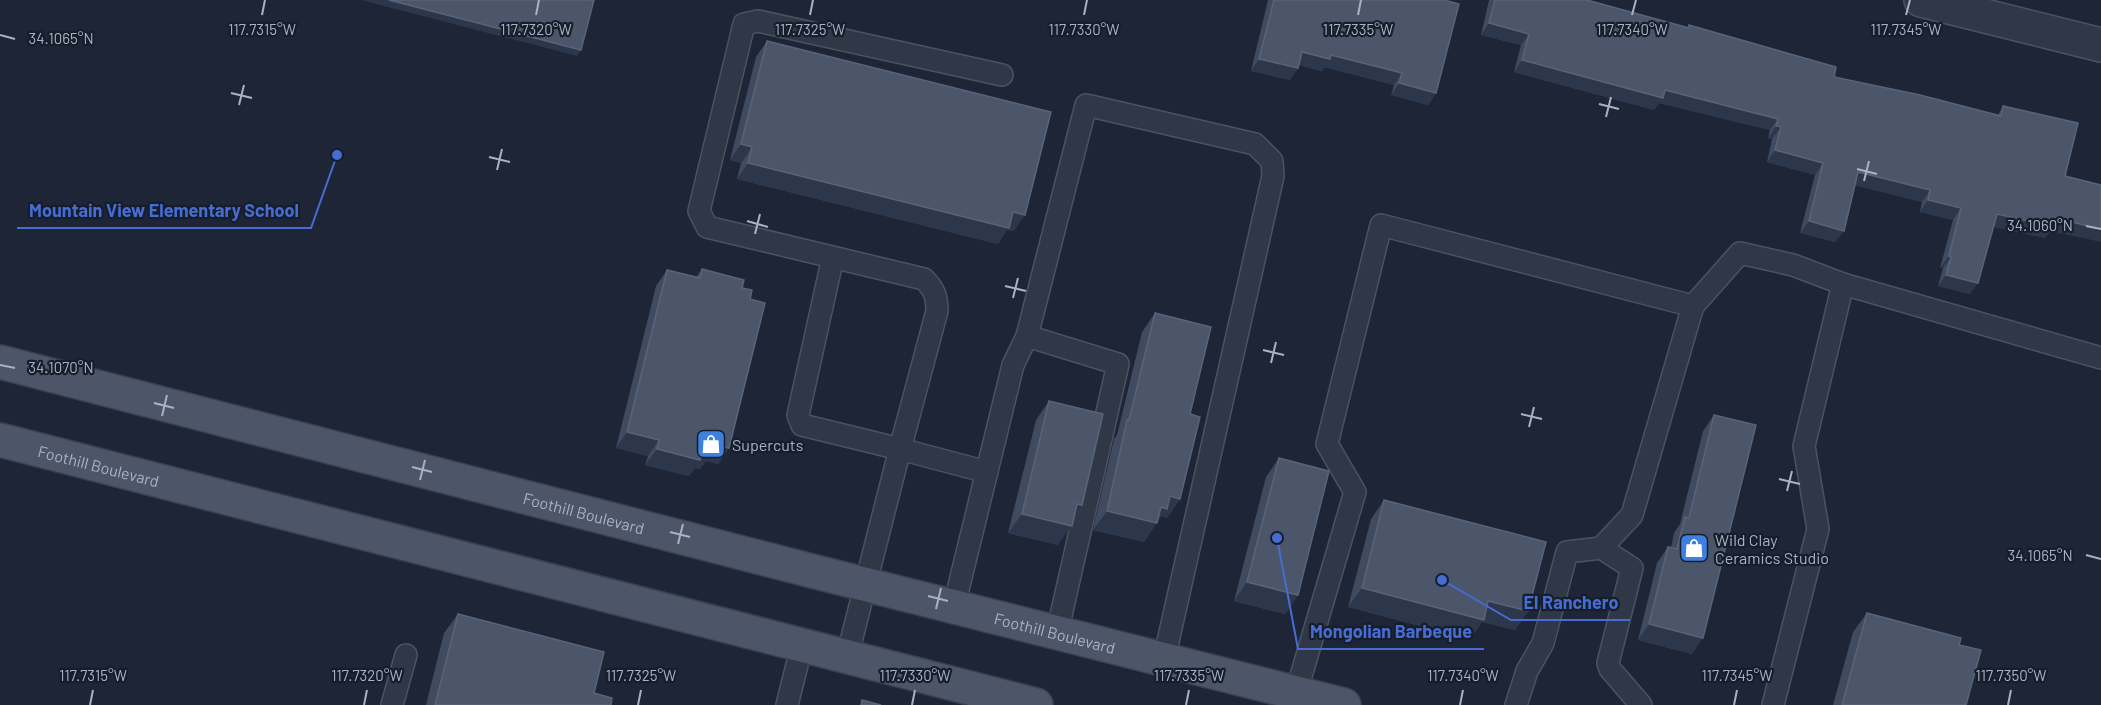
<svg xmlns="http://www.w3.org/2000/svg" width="2101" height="705" font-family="Barlow,sans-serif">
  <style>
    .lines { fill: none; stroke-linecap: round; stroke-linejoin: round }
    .service-casing { stroke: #4b5262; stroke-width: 24 }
    .minor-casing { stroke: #4b5262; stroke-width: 36 }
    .primary-casing { stroke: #394150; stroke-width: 36 }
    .service { stroke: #303847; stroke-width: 21 }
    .minor { stroke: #303847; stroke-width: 33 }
    .primary { stroke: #4d5668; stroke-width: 33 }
    .wall { fill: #404b60 }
    .shaded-wall { fill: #2d374b }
    .building { fill: #4b566b; stroke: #5a6479; stroke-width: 1.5 }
    .ticks { fill: none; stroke: #a9b2c5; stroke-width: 2 }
    .labels { text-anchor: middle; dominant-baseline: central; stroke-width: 4.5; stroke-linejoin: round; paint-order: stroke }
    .poi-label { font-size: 16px; fill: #a9b2c5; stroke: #161d2b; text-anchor: start }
    .street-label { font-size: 16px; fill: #a9b2c5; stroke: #161d2b }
    .ticks-label { font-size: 15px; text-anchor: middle; fill: #a9b2c5; stroke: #161d2b; stroke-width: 4.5; stroke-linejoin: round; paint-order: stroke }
    .leader { fill: none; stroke: #476cd2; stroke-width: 2 }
    .callout-dot { fill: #476cd2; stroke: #161d2b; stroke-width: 2 }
    .callout-label { font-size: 18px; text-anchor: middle; font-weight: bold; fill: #476cd2; stroke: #161d2b; stroke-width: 4.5; stroke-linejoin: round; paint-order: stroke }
  </style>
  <rect width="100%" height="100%" fill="#1d2537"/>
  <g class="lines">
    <g class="service-casing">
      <g id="service">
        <path d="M833,257L798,415L802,425L900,449L937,311C937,296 934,289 924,279L707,227L699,211L744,24L758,21L1002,75"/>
        <polyline points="1693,306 1740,253 1793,265 1843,284 2101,358"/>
        <polyline points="1027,336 1118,364 1057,633"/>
        <polyline points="954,606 1013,365 1027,336 1086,105 1255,144 1272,161 1273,176 1164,659"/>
        <polyline points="847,657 900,449 987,472"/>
        <polyline points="1296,693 1355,492 1327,444 1381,225 1693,306 1632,515 1601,548"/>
        <polyline points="392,705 406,655"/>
        <polyline points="787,705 802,645"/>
        <polyline points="1516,705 1527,671 1543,643 1567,552 1601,548 1632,568 1608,663 1610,669 1641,705"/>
        <polyline points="1773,705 1818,529 1804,446 1843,284"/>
      </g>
    </g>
    <g class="minor-casing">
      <polyline id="minor" points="1921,0 2101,45"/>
    </g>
    <g class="primary-casing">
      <g id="primary">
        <path id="s1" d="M0,362L816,572L1344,705"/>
        <path id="s2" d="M0,440L1036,705"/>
      </g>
    </g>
    <use href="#service" class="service"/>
    <use href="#minor" class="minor"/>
    <use href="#primary" class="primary"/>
  </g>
  <g class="wall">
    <polygon points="1268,0 1444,0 1436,93 1428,105 1391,95 1394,85 1324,67 1322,71 1299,65 1298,68 1290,80 1251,71"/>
    <polygon points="1489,0 1587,0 1688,28 1689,25 1834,77 1998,115 2003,106 2050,231 2045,238 1994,227 1970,294 1938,286 1943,268 1940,268 1953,220 1920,212 1922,202 1855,185 1844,231 1835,242 1800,233 1815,175 1767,162 1772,139 1768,138 1770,130 1659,103 1654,110 1514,72 1521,45 1481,35"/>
    <polygon points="767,41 1014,231 1007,230 998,244 737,179 741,163 730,160 756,57"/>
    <polygon points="702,269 742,288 750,299 729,448 718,464 706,461 700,469 695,468 689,476 645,465 648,456 616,448 656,286 667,270 696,277"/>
    <polygon points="1155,313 1190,414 1180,499 1167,518 1161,516 1144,542 1093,530 1114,439 1117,435 1142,332"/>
    <polygon points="1049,401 1074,516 1058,545 1008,533 1036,420"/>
    <polygon points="1714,415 1692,654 1638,640 1657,563 1668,547 1671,548 1674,533 1680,524 1703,431"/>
    <polygon points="1279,458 1298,595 1285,614 1234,601 1266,477"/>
    <polygon points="1384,500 1528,611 1515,630 1482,622 1470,639 1348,607 1371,519"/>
    <polygon points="1867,613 1959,645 1966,705 1833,705 1853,632"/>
    <polygon points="458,614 594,693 611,705 426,705 444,633"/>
  </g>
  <g class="shaded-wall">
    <polygon points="361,0 389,0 581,50 577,56"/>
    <polygon points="1489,23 1529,34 1521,45 1481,35"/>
    <polygon points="1302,52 1331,55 1402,73 1394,85 1324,67 1322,71 1294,64"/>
    <polygon points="1259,59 1298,68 1290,80 1251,71"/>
    <polygon points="1522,60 1665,90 1778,119 1770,130 1659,103 1654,110 1514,72"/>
    <polygon points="1399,83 1436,93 1428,105 1391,95"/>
    <polygon points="1776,126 1781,127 1772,139 1768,138"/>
    <polygon points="741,144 752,147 741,163 730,160"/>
    <polygon points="1775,150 1823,163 1815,175 1767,162"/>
    <polygon points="748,163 1013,212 1025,215 1014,231 1007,230 998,244 737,179"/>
    <polygon points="1858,172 1930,190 1922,202 1850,184"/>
    <polygon points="1928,200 1961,208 1953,220 1920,212"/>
    <polygon points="1997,214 2055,218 2101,229 2101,242 2050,231 2045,238 1989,226"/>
    <polygon points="1809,221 1844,231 1835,242 1800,233"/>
    <polygon points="1949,256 1951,257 1943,268 1940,268"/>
    <polygon points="1946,275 1978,283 1970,294 1938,286"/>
    <polygon points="627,432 659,440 648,456 616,448"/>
    <polygon points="713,444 729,448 718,464 706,461 700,469 695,468 689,476 645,465 657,449 703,451"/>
    <polygon points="1170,496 1180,499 1167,518 1161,516 1144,542 1093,530 1107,511 1161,507"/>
    <polygon points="1077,504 1082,505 1069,524"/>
    <polygon points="1022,514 1072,526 1058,545 1008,533"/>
    <polygon points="1247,582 1298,595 1285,614 1234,601"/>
    <polygon points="1362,588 1488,601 1528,611 1515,630 1482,622 1470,639 1348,607"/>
    <polygon points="1649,624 1703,638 1692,654 1638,640"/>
  </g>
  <g class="building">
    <polygon points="389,0 594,0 581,50"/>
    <polygon points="1274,0 1444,0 1459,4 1436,93 1399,83 1402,73 1331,55 1330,59 1302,52 1298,68 1259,59"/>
    <polygon points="1495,0 1587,0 1689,28 1689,25 1836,67 1834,77 1920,95 2001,116 2003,106 2078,123 2065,176 2101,185 2101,229 2055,218 2053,227 1997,214 1978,283 1946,275 1951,257 1949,256 1961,208 1928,200 1930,190 1858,172 1844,231 1809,221 1823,163 1775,150 1781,127 1776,126 1778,119 1665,90 1663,98 1522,60 1529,34 1489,23"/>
    <polygon points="767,41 1051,112 1025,215 1013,212 1009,228 748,163 752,147 741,144"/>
    <polygon points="702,269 744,280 742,288 752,290 750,299 765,303 729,448 713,444 711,453 703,451 700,460 657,449 659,440 627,432 667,270 700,278"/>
    <polygon points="1155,313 1211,327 1190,414 1200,417 1180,499 1170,496 1167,509 1161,507 1157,523 1107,511 1127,420 1129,420"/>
    <polygon points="1049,401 1103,414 1082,505 1077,504 1072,526 1022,514"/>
    <polygon points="1714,415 1756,425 1703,638 1649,624 1668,547 1677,549 1685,517 1689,518"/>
    <polygon points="1279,458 1329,471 1298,595 1247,582"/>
    <polygon points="1384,500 1546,542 1528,611 1488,601 1484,620 1362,588"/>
    <polygon points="1867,613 1961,638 1959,645 1981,650 1966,705 1842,705"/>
    <polygon points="458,614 604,652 594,693 612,698 611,705 435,705"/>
    <polygon points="862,700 881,705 861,705"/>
  </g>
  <path class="ticks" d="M262,15L265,0M536,15L539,0M810,15L813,0M1084,15L1087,0M1358,15L1361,0M1632,15L1636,0M1906,15L1910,0M0,35L15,39M231,93L252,98M1599,104L1619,109M239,105L244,85M1606,117L1611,97M489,157L510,162M1857,169L1877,174M497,170L502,149M1864,181L1869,161M747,221L768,227M2086,226L2101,229M755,234L760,214M1005,286L1026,291M1013,298L1018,278M1263,350L1284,355M1271,363L1276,342M0,365L15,368M154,403L174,408M1521,414L1542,419M162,416L167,395M1529,427L1534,407M412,467L432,472M1779,479L1800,484M420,480L425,460M1787,491L1792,471M670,532L690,537M678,544L683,524M2086,555L2101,559M928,596L948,601M936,609L941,588M90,705L93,690M364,705L367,690M638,705L641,690M912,705L915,690M1186,705L1189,690M1460,705L1463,690M1734,705L1737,690M2008,705L2011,690"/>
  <defs>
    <g id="shop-square" transform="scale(1.5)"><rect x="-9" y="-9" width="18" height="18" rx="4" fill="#3f7fe0" stroke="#161d2b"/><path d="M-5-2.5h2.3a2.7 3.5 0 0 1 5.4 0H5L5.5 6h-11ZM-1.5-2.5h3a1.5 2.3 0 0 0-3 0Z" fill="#fff"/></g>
  </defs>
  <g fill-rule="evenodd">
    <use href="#shop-square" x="711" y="444"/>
    <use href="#shop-square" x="1694" y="548"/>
  </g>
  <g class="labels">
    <g class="poi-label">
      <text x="732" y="444">Supercuts</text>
      <text x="1715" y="539">Wild Clay<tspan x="1715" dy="18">Ceramics Studio</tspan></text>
    </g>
    <g class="street-label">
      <text stroke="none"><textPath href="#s2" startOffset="102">Foothill Boulevard</textPath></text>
      <text stroke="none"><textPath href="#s1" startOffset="603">Foothill Boulevard</textPath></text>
      <text stroke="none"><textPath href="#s1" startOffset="1089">Foothill Boulevard</textPath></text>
    </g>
  </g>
  <g class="ticks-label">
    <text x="262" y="35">117.7315°W</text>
    <text x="536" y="35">117.7320°W</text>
    <text x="810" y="35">117.7325°W</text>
    <text x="1084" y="35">117.7330°W</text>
    <text x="1358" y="35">117.7335°W</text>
    <text x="1632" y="35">117.7340°W</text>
    <text x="1906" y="35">117.7345°W</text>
    <text x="61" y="44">34.1065°N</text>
    <text x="2040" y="231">34.1060°N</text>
    <text x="61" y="373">34.1070°N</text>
    <text x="2040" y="561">34.1065°N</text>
    <text x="93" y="681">117.7315°W</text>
    <text x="367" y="681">117.7320°W</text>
    <text x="641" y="681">117.7325°W</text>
    <text x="915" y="681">117.7330°W</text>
    <text x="1189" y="681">117.7335°W</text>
    <text x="1463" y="681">117.7340°W</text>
    <text x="1737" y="681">117.7345°W</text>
    <text x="2011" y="681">117.7350°W</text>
  </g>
  <path class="leader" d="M337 155L311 228H17M1442 580L1511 620H1630M1277 538L1298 649H1484"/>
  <g class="callout-dot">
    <circle cx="337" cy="155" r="6"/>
    <circle cx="1442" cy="580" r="6"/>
    <circle cx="1277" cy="538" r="6"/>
  </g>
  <g class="callout-label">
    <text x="164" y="217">Mountain View Elementary School</text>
    <text x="1571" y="609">El Ranchero</text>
    <text x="1391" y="638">Mongolian Barbeque</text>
  </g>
</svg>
